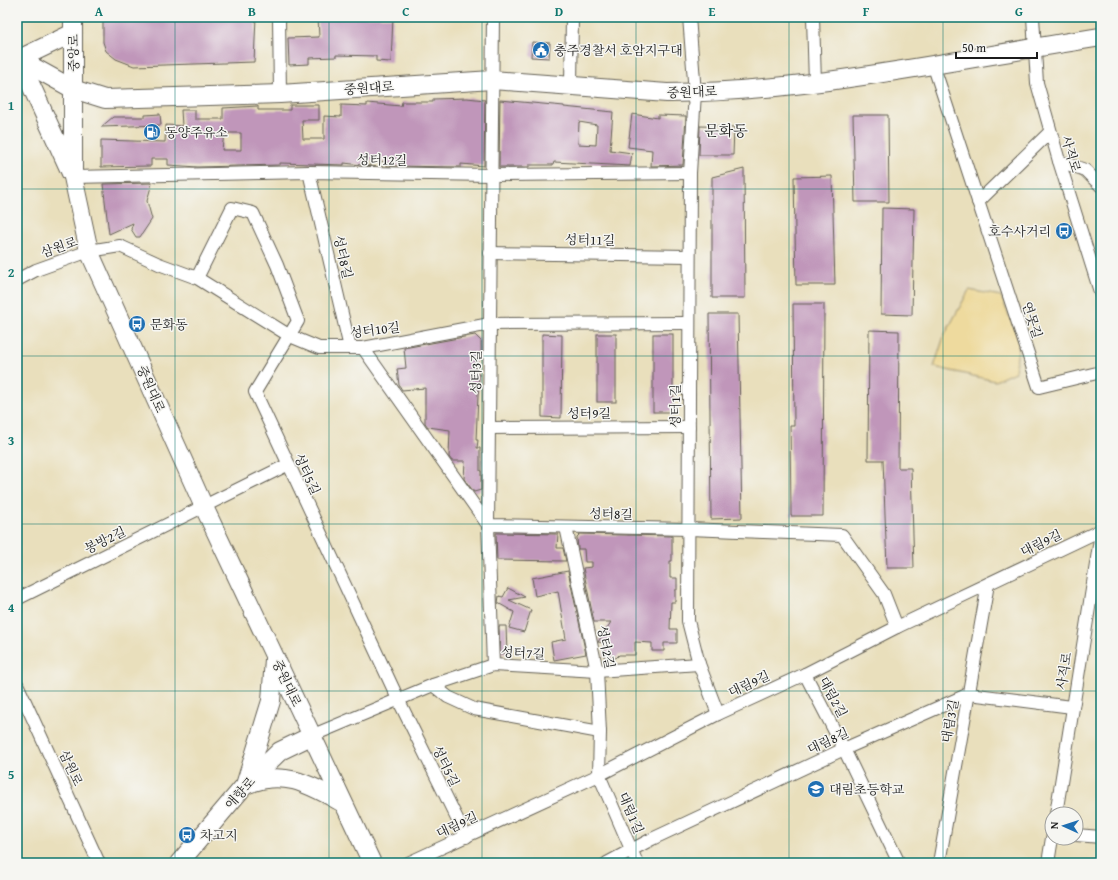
<svg xmlns="http://www.w3.org/2000/svg" width="1118" height="880" font-family="'Gentium Book Plus','Noto Serif KR',serif">
  <style>
    .sand { fill: #eeda9e; stroke: #857b5d }
    .building { fill: #c096ba; fill-rule: evenodd }
    .lines { fill: none; stroke-linecap: round; stroke-linejoin: round }
    .street-casing { stroke: #646054; stroke-width: 14 }
    .secondary-casing { stroke: #646054; stroke-width: 20 }
    .street { stroke: #fff; stroke-width: 12 }
    .secondary { stroke: #fff; stroke-width: 18 }
    .grid { fill: none; stroke: #0f766e; stroke-width: 1; stroke-opacity: 0.55 }
    .labels { text-anchor: middle; dominant-baseline: central; stroke-width: 3; stroke-linejoin: round; paint-order: stroke }
    .poi-label { font-size: 13px; fill: #1c1c1c; stroke: #f6f6f2; text-anchor: start }
    .street-label { font-size: 13px; fill: #1c1c1c; stroke: #f6f6f2 }
    .quarter-label { font-size: 15px; fill: #1c1c1c; stroke: #f6f6f2 }
    .neatline { fill: none; stroke: #0f766e; stroke-width: 1.5 }
    .grid-label { font-size: 13px; text-anchor: middle; font-weight: bold; fill: #0f766e }
  </style>
  <rect width="100%" height="100%" fill="#f6f6f2"/>
  <filter id="ink" filterUnits="userSpaceOnUse"><feTurbulence type="fractalNoise" baseFrequency=".025" numOctaves="2"/><feDisplacementMap in="SourceGraphic" scale="8" xChannelSelector="R" yChannelSelector="G"/><feConvolveMatrix kernelMatrix="1 2 1 2 8 2 1 2 1" color-interpolation-filters="sRGB"/></filter>
  <filter id="wash" filterUnits="userSpaceOnUse"><feTurbulence type="fractalNoise" baseFrequency=".012" numOctaves="4" result="noise"/><feDisplacementMap in="SourceGraphic" scale="16" xChannelSelector="R" yChannelSelector="G"/><feGaussianBlur stdDeviation="0.9" result="paint"/><feColorMatrix in="noise" values="0 0 0 0 0 0 0 0 0 0 0 0 0 0 0 0 0 1.4 0 .05"/><feComposite in="paint" operator="in"/></filter>
  <g filter="url(#wash)">
    <rect width="100%" height="100%" fill="#e9dfbc"/>
    <polygon class="sand" points="969,290 1001,296 1019,341 1015,372 995,381 934,367 944,336"/>
    <g id="blocks">
      <g class="building">
        <polygon points="103,17 256,17 254,62 134,66 116,59 106,51 103,42"/>
        <polygon points="318,17 393,17 391,62 376,61 376,56 336,55 336,57 309,58 309,64 289,65 288,38 319,37"/>
        <polygon points="532,42 550,43 549,58 531,57"/>
        <path d="M467,98L485,100L484,166L461,164V167L387,166V162L370,161V166L344,163V165L280,163V165L198,167L168,165V159H151V166L101,167V140L165,142L166,125L182,126L181,110H195V119H223V108L258,106V110H290V105H319V120H302L303,139H324V116L341,117V105L367,106V103L401,106L402,102H433V99ZM224,133H241V150H222Z"/>
        <path d="M500,100L564,106V107L613,112L610,150L632,153L630,166L554,162L553,165H529V167H499ZM579,122L597,125L596,145L578,144Z"/>
        <polygon points="160,114 161,125 101,127 113,117 145,117 145,115"/>
        <polygon points="632,114 658,118 658,115 686,116 683,165 651,166 652,150 628,147"/>
        <polygon points="853,115 888,115 889,202 855,202"/>
        <polygon points="700,126 734,127 733,155 699,155"/>
        <polygon points="744,169 745,298 712,298 712,177"/>
        <polygon points="832,176 835,285 796,285 794,177"/>
        <polygon points="152,183 147,201 152,219 140,237 136,237 131,229 133,223 109,234 103,184"/>
        <polygon points="882,208 914,209 912,315 881,314"/>
        <polygon points="793,304 824,304 823,516 791,516 790,426 794,426"/>
        <polygon points="709,314 738,314 742,518 711,519"/>
        <polygon points="869,330 899,331 898,468 911,468 914,568 887,568 883,460 868,460"/>
        <polygon points="542,334 562,335 561,418 542,417"/>
        <rect x="597" y="334" width="19" height="68"/>
        <rect x="653" y="334" width="20" height="78"/>
        <polygon points="475,335 481,341 481,358 476,358 475,374 479,374 476,440 478,440 477,448 480,448 480,471 481,471 481,490 474,492 464,479 465,461 452,461 449,457 450,430 428,427 425,423 425,388 402,390 399,385 397,369 406,368 404,348"/>
        <polygon points="496,533 558,534 557,548 563,548 566,561 497,560"/>
        <polygon points="580,534 672,536 672,561 670,561 670,578 677,578 677,590 675,590 675,602 671,602 670,629 677,629 677,643 664,643 664,651 652,651 652,643 635,642 635,655 619,655 616,658 604,657 605,643 598,642 611,622 594,622 583,568 592,567 592,562 585,562 584,549 578,549 577,537"/>
        <polygon points="568,571 586,654 554,660 551,642 566,639 558,591 535,596 532,578"/>
        <polygon points="508,588 525,597 509,600 531,610 524,632 509,628 514,612 498,603 499,596 503,597"/>
        <polygon points="499,626 506,626 507,653 500,654"/>
      </g>
    </g>
  </g>
  <g filter="url(#ink)">
    <use href="#blocks" fill-opacity="0" stroke="#646054" stroke-width="1"/>
    <g class="lines">
      <g class="street-casing">
        <g id="street">
          <polyline points="279,17 280,94"/>
          <polyline points="493,17 488,525 493,665"/>
          <polyline points="689,17 695,93 690,173 688,621 699,664 718,714"/>
          <polyline points="813,17 815,83"/>
          <polyline points="1033,17 1037,83 1059,161 1101,295"/>
          <polyline points="933,64 1039,387 1101,372"/>
          <polyline points="571,85 572,17"/>
          <polyline points="1059,161 1085,170 1101,186"/>
          <polyline points="309,172 350,348"/>
          <polyline points="73,177 309,172 491,175 690,173"/>
          <polyline points="978,202 1050,132"/>
          <polyline points="490,253 689,256"/>
          <polyline points="197,278 232,208 253,213 277,265 298,321 255,392 398,699 466,837"/>
          <polyline points="17,280 36,270 89,251 120,246 159,264 197,278 290,336 319,348 363,348 490,324 688,323"/>
          <polyline points="363,348 488,525 689,529 842,535 884,594 897,627"/>
          <polyline points="490,428 689,427"/>
          <polyline points="566,527 597,671 600,732 599,775 637,863"/>
          <polyline points="17,599 287,465"/>
          <polyline points="805,674 844,749 899,863"/>
          <polyline points="17,684 99,863"/>
          <polyline points="433,685 448,697 474,709 600,732"/>
          <polyline points="311,736 433,685 493,665 597,671 699,664"/>
          <polyline points="1056,814 1101,533"/>
          <polyline points="1076,835 1101,837"/>
          <polyline points="408,863 599,775 718,714 805,674 897,627 1101,530"/>
          <polyline points="607,863 652,839 844,749 969,694 1072,707"/>
          <polyline points="939,863 988,584"/>
          <polyline points="1048,863 1052,838"/>
        </g>
      </g>
      <g class="secondary-casing">
        <g id="secondary">
          <polyline points="73,17 73,177 89,251 204,507 372,863"/>
          <path d="M17,58L73,89L105,99L280,94L492,80L667,93C813,92 957,59 1101,37"/>
          <polyline points="19,59 71,173"/>
          <polyline points="19,59 73,33"/>
          <polyline points="246,782 271,701 274,659"/>
          <path d="M248,784C285,769 310,785 343,803"/>
          <polyline points="179,863 245,785 280,751 311,736"/>
        </g>
      </g>
      <use href="#street" class="street"/>
      <use href="#secondary" class="secondary"/>
    </g>
  </g>
  <path class="grid" d="M175,17V863M329,17V863M482,17V863M636,17V863M789,17V863M943,17V863M17,189H1101M17,356H1101M17,524H1101M17,691H1101"/>
  <defs>
    <g id="civic-disc" transform="scale(0.9)"><circle r="9.5" fill="#1f6fb2" stroke="#f6f6f2"/><path d="M-.6-6.5H3V-4.5H.6V-3L4-1V1h2V6H-6V1h2V-1L-.6-3ZM-1.2 2.5V6h2.4V2.5Z" fill="#fff"/></g>
    <g id="fuel-disc" transform="scale(0.9)"><circle r="9.5" fill="#1f6fb2" stroke="#f6f6f2"/><path d="M-5.5-6h7V0h2V4h1.3V-2.5L3-4.5l.8-.8L6-3V5H2.5V1h-1V6h-7ZM-4.2-4.7v3.2H.2V-4.7Z" fill="#fff"/></g>
    <g id="bus-disc" transform="scale(0.9)"><circle r="9.5" fill="#1f6fb2" stroke="#f6f6f2"/><path d="M-5-6H5V4H4V6H2V4H-2V6H-4V4H-5ZM-3.5-4V0h7V-4ZM-3.5 1.2v1.5H-2V1.2ZM2 1.2v1.5H3.5V1.2Z" fill="#fff"/></g>
    <g id="school-disc" transform="scale(0.9)"><circle r="9.5" fill="#1f6fb2" stroke="#f6f6f2"/><path d="M0-5L7-2L0 1L-7-2ZM-4 1L0 2.5L4 1V4Q0 6-4 4Z" fill="#fff"/></g>
  </defs>
  <g fill-rule="evenodd">
    <use href="#civic-disc" x="541" y="50"/>
    <use href="#fuel-disc" x="152" y="132"/>
    <use href="#bus-disc" x="1064" y="231"/>
    <use href="#bus-disc" x="137" y="324"/>
    <use href="#school-disc" x="816" y="789"/>
    <use href="#bus-disc" x="187" y="835"/>
  </g>
  <g class="labels">
    <g class="poi-label">
      <text x="554" y="50">충주경찰서 호암지구대</text>
      <text x="165" y="132">동양주유소</text>
      <text x="1051" y="231" text-anchor="end">호수사거리</text>
      <text x="150" y="324">문화동</text>
      <text x="829" y="789">대림초등학교</text>
      <text x="200" y="835">차고지</text>
    </g>
    <g class="street-label">
      <text transform="translate(73 53) rotate(-90)">중앙로</text>
      <text transform="translate(369 88) rotate(-4)">중원대로</text>
      <text transform="translate(692 92) rotate(-2)">중원대로</text>
      <text transform="translate(1071 154) rotate(73)">사직로</text>
      <text transform="translate(382 160) rotate(1)">성터12길</text>
      <text transform="translate(590 240) rotate(1)">성터11길</text>
      <text transform="translate(59 247) rotate(-19)">삼원로</text>
      <text transform="translate(343 257) rotate(77)">성터8길</text>
      <text transform="translate(1032 320) rotate(72)">연못길</text>
      <text transform="translate(375 330) rotate(-7)">성터10길</text>
      <text transform="translate(476 372) rotate(-89)">성터3길</text>
      <text transform="translate(151 389) rotate(66)">중원대로</text>
      <text transform="translate(675 406) rotate(-90)">성터1길</text>
      <text x="589" y="413">성터9길</text>
      <text transform="translate(307 474) rotate(65)">성터5길</text>
      <text transform="translate(611 514) rotate(1)">성터8길</text>
      <text transform="translate(105 540) rotate(-26)">봉방2길</text>
      <text transform="translate(1041 543) rotate(-26)">대림9길</text>
      <text transform="translate(606 647) rotate(79)">성터2길</text>
      <text transform="translate(523 653) rotate(3)">성터7길</text>
      <text transform="translate(1064 671) rotate(-81)">사직로</text>
      <text transform="translate(287 683) rotate(65)">중원대로</text>
      <text transform="translate(749 684) rotate(-25)">대림9길</text>
      <text transform="translate(833 697) rotate(62)">대림2길</text>
      <text transform="translate(950 721) rotate(-80)">대림3길</text>
      <text transform="translate(828 741) rotate(-25)">대림8길</text>
      <text transform="translate(446 766) rotate(64)">성터5길</text>
      <text transform="translate(71 768) rotate(65)">삼원로</text>
      <text transform="translate(240 793) rotate(-48)">애향로</text>
      <text transform="translate(631 813) rotate(67)">대림1길</text>
      <text transform="translate(457 825) rotate(-25)">대림9길</text>
    </g>
    <g class="quarter-label">
      <text x="726" y="130">문화동</text>
    </g>
  </g>
  <rect width="1118" height="880" fill="none" stroke="#f6f6f2" stroke-width="44"/>
  <g transform="translate(1064 826) rotate(273)"><circle r="19" fill="#f6f6f2" stroke="#9f9f9c"/>
  <path d="M0-3L7 15L0 10L-7 15Z" fill="#1f6fb2"/>
  <text y="-6" font-size="11" font-weight="bold" text-anchor="middle" fill="#1c1c1c">N</text>
  </g>
  <path d="M956 52v6h81v-6" fill="none" stroke="#1c1c1c" stroke-width="2"/>
  <text x="962" y="52" font-size="12" fill="#1c1c1c" stroke="#f6f6f2" stroke-width="3" paint-order="stroke">50 m</text>
  <rect x="22" y="22" width="1074" height="836" class="neatline"/>
  <g class="grid-label">
    <text x="99" y="16">A</text>
    <text x="252" y="16">B</text>
    <text x="406" y="16">C</text>
    <text x="559" y="16">D</text>
    <text x="712" y="16">E</text>
    <text x="866" y="16">F</text>
    <text x="1019" y="16">G</text>
    <text x="11" y="110">1</text>
    <text x="11" y="277">2</text>
    <text x="11" y="445">3</text>
    <text x="11" y="612">4</text>
    <text x="11" y="779">5</text>
  </g>
</svg>
